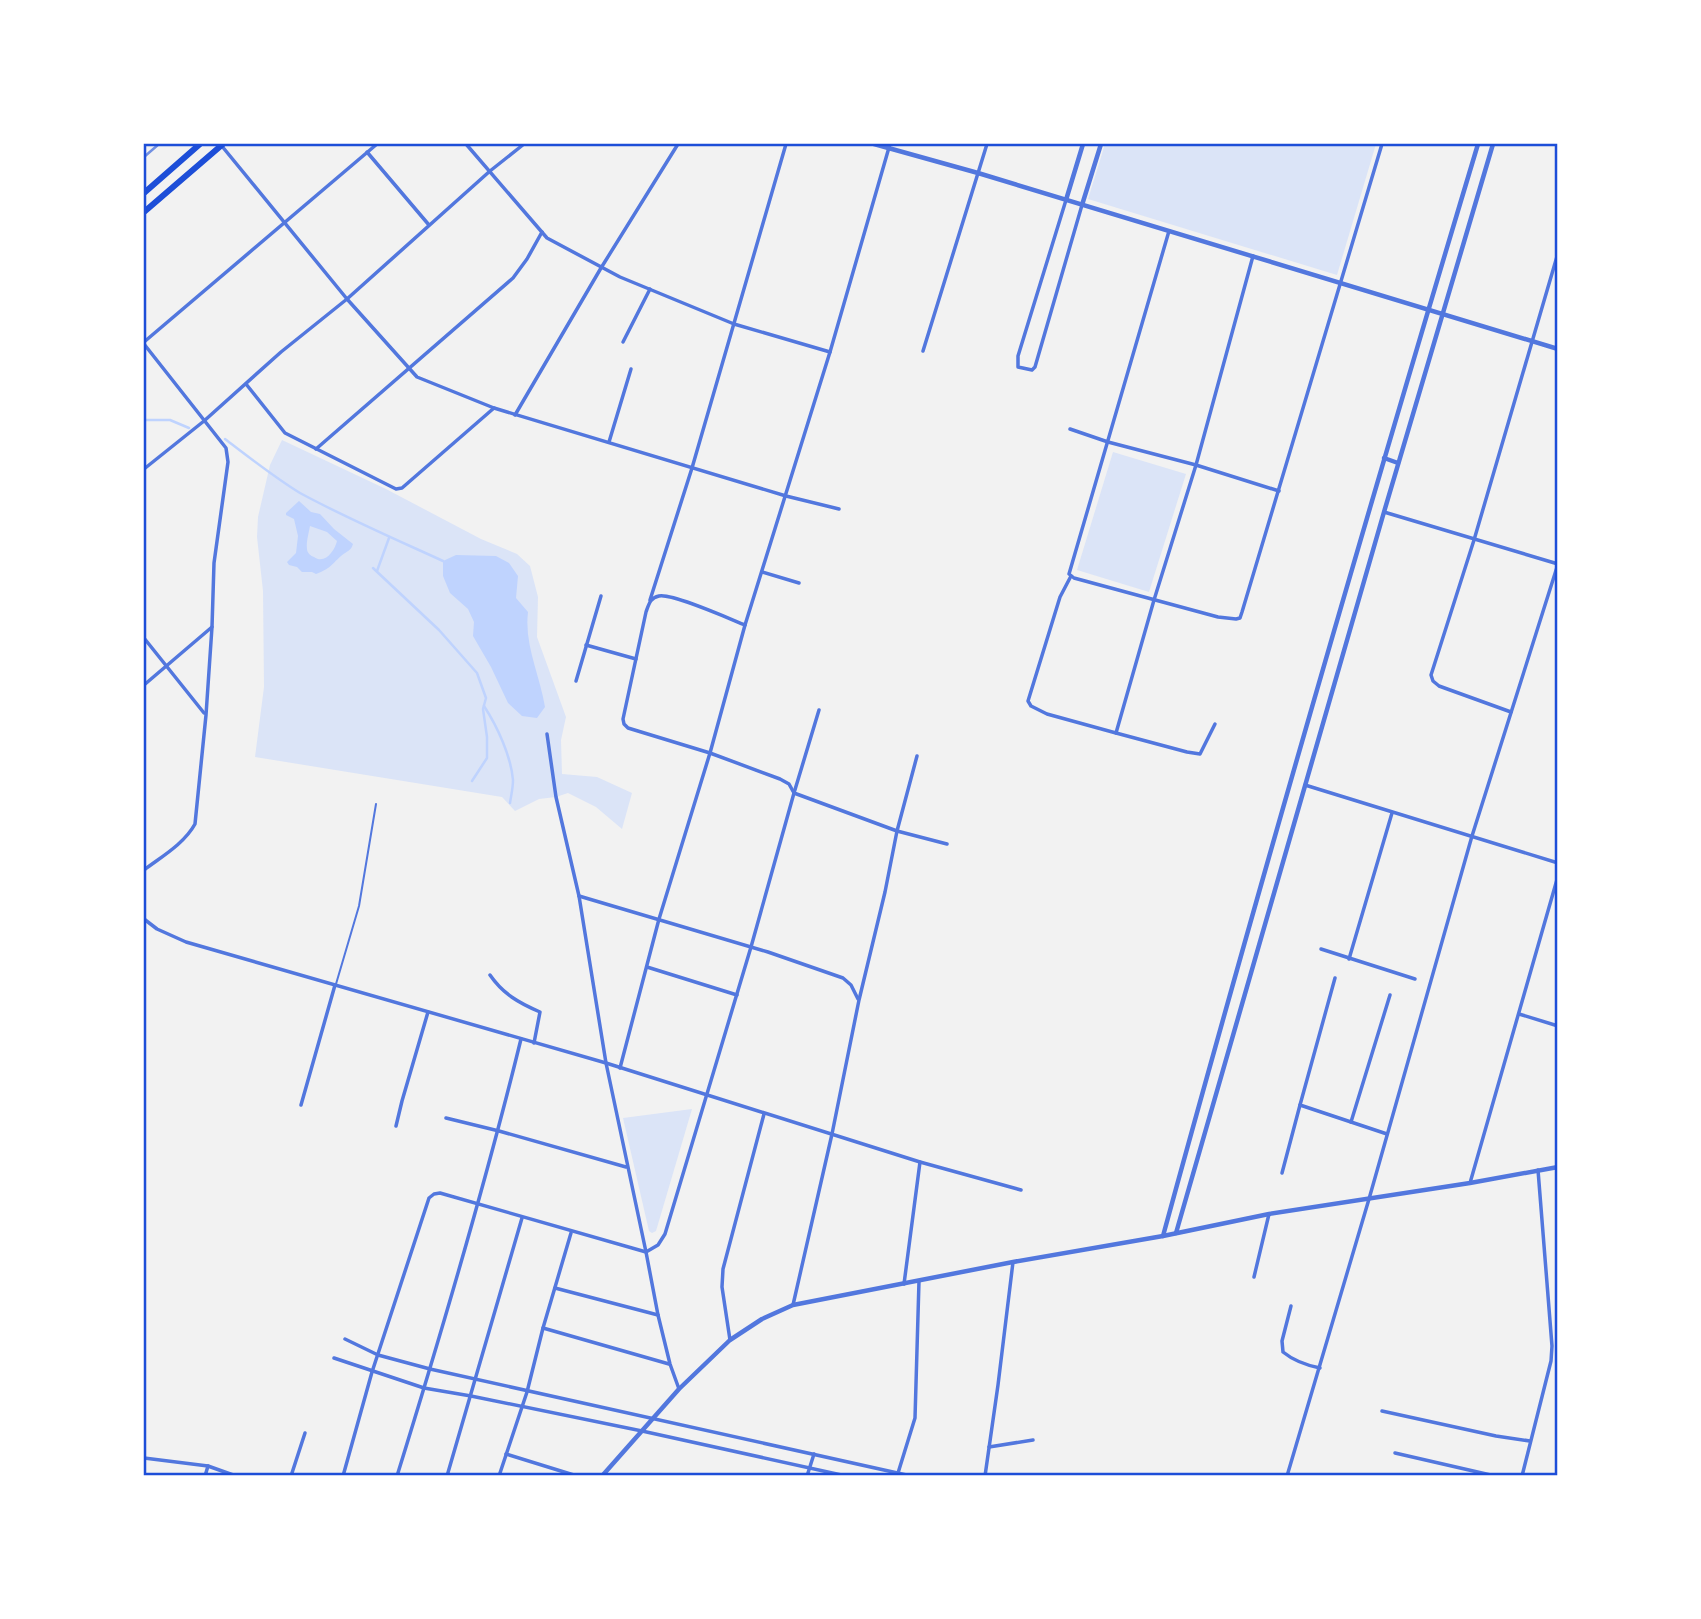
<svg xmlns="http://www.w3.org/2000/svg" width="1701" height="1619" font-family="Figtree,sans-serif">
  <style>
    .green { fill: #dbe4f7 }
    .water { fill: #bfd3fe; fill-rule: evenodd }
    .lines { fill: none; stroke-linecap: round; stroke-linejoin: round }
    .stream { stroke: #bfd3fe; stroke-width: 2.5 }
    .service { stroke: #5277de; stroke-width: 2 }
    .minor { stroke: #5277de; stroke-width: 3.5 }
    .tertiary { stroke: #5277de; stroke-width: 4.5 }
    .primary { stroke: #1d4ed8; stroke-width: 6 }
    .rail { stroke: #7290e2; stroke-width: 2.5 }
    .neatline { fill: none; stroke: #1d4ed8; stroke-width: 2.5 }
  </style>
  <rect width="100%" height="100%" fill="#f2f2f2"/>
  <g class="green">
    <polygon points="1105,144 1376,144 1337,275 1088,199"/>
    <polygon points="282,440 386,489 481,539 517,554 530,566 538,597 537,637 566,717 561,740 562,774 597,777 632,793 622,829 596,807 568,793 556,797 539,799 515,811 502,797 255,757 264,687 263,591 257,537 258,517 270,465"/>
    <polygon points="1113,452 1186,474 1149,592 1077,570"/>
    <polygon points="692,1109 656,1231 652,1233 649,1231 623,1118"/>
  </g>
  <g class="water">
    <path d="M299,501L311,512L320,514L334,529L353,544C351,551 347,551 341,556C330,566 331,568 316,574L312,572H302L297,567L289,565L287,562L296,553L298,536L294,519L286,515V513ZM310,526L327,532L337,541C335,550 325,565 314,557C311,556 307,553 307,549C306,542 309,532 310,526Z"/>
    <path d="M456,555L496,556L509,563L518,576L516,598L528,612C524,645 540,675 545,707L537,718L522,716L508,703L491,667L473,636L474,622L468,609L450,593L443,576V561Z"/>
  </g>
  <g class="lines">
    <g class="stream">
      <polyline points="144,420 170,420 189,428"/>
      <path d="M225,439C250,458 274,477 300,493C346,518 395,539 443,561"/>
      <polyline points="373,568 439,630 477,673 486,698 483,709 487,737 487,758 472,781"/>
      <polyline points="377,571 389,538"/>
      <path d="M484,706C497,726 511,756 513,780C513,788 511,796 510,803"/>
    </g>
    <polyline class="service" points="336,984 359,906 376,804"/>
    <g class="minor">
      <polyline points="466,144 547,238 620,277 734,324 830,352"/>
      <polyline points="221,145 347,299 417,377 494,408 786,496 839,509"/>
      <polyline points="367,152 429,225"/>
      <polyline points="1066,200 1018,356 1018,367 1032,370 1035,367 1082,205"/>
      <polyline points="1169,231 1069,574 1074,578 1218,617 1236,619 1240,618 1242,612 1382,144"/>
      <polyline points="144,342 377,144"/>
      <polyline points="623,342 650,289"/>
      <path d="M144,344L226,448L228,462L214,563L212,627L206,715L195,824C184,844 161,857 144,870"/>
      <polyline points="923,351 987,144"/>
      <polyline points="246,384 285,433 396,489 402,488 494,408"/>
      <polyline points="515,415 601,268 678,144"/>
      <polyline points="1070,429 1108,442 1196,465 1279,491"/>
      <polyline points="609,442 631,369"/>
      <polyline points="316,449 513,278 527,259 542,232"/>
      <polyline points="144,469 204,421 281,352 347,299 490,171 524,144"/>
      <polyline points="1384,512 1558,564"/>
      <polyline points="762,572 799,583"/>
      <polyline points="1071,576 1060,597 1028,701 1031,706 1047,714 1116,733 1154,600 1196,465 1253,256"/>
      <polyline points="650,600 692,468 786,144"/>
      <polyline points="144,638 204,713"/>
      <polyline points="586,645 636,659"/>
      <polyline points="576,681 601,596"/>
      <polyline points="144,685 212,627"/>
      <polyline points="819,710 794,793 897,831 947,844"/>
      <polyline points="1511,712 1439,686 1433,681 1431,675 1474,540 1558,253"/>
      <polyline points="1116,733 1187,752 1200,754 1215,724"/>
      <polyline points="547,734 556,797 579,896 606,1063 646,1252 658,1315 670,1364 679,1389"/>
      <polyline points="1305,785 1558,863"/>
      <polyline points="579,896 768,952 843,978 851,985 858,999"/>
      <polyline points="144,919 157,929 186,942 606,1063 920,1162 1021,1190"/>
      <polyline points="1321,949 1415,979"/>
      <polyline points="1349,959 1392,813"/>
      <polyline points="647,967 737,995"/>
      <path d="M490,975C503,994 519,1003 540,1012L534,1043"/>
      <polyline points="1335,978 1300,1105 1387,1134"/>
      <polyline points="1519,1014 1558,1026"/>
      <polyline points="620,1068 659,919 710,753 745,625 830,352 890,144"/>
      <polyline points="301,1105 335,985"/>
      <polyline points="446,1118 499,1131 626,1167"/>
      <polyline points="1351,1122 1390,995"/>
      <polyline points="396,1126 402,1101 428,1012"/>
      <polyline points="1282,1173 1300,1105"/>
      <polyline points="1470,1183 1558,876"/>
      <polyline points="1254,1277 1269,1214"/>
      <polyline points="904,1284 920,1162"/>
      <polyline points="555,1288 658,1315"/>
      <polyline points="793,1305 832,1134 859,1000 885,892 897,831 917,756"/>
      <path d="M1291,1306L1282,1341L1283,1352C1294,1361 1305,1365 1320,1368"/>
      <polyline points="543,1328 669,1364"/>
      <polyline points="345,1339 378,1355 430,1369 911,1476"/>
      <polyline points="730,1340 722,1287 723,1269 764,1114"/>
      <polyline points="334,1358 424,1388 471,1396 642,1431 846,1476"/>
      <polyline points="1382,1411 1496,1436 1530,1441"/>
      <polyline points="989,1447 1033,1440"/>
      <polyline points="1395,1453 1495,1476"/>
      <polyline points="506,1454 577,1476"/>
      <polyline points="144,1458 208,1466 236,1476"/>
      <polyline points="898,1473 915,1418 919,1281"/>
      <polyline points="205,1476 208,1466"/>
      <polyline points="291,1476 305,1433"/>
      <path d="M343,1476L372,1372L429,1198L434,1194L440,1193L646,1252L658,1245L665,1234L751,947L794,793L789,784L780,779L710,753L628,728L624,724L623,719L646,612C649,604 650,598 659,596C672,593 730,619 745,625"/>
      <path d="M397,1476C442,1331 485,1186 521,1039"/>
      <polyline points="447,1476 522,1218"/>
      <polyline points="499,1476 527,1392 543,1328 571,1233"/>
      <polyline points="807,1476 814,1454"/>
      <polyline points="985,1476 998,1385 1013,1262"/>
      <polyline points="1287,1476 1369,1199 1472,836 1558,564"/>
      <polyline points="1522,1476 1551,1361 1552,1346 1538,1170"/>
    </g>
    <g class="tertiary">
      <polyline points="874,144 978,173 1558,349"/>
      <polyline points="1066,200 1083,144"/>
      <polyline points="1082,205 1101,144"/>
      <polyline points="1384,458 1398,463"/>
      <polyline points="1176,1233 1384,512 1493,144"/>
      <path d="M1163,1236C1263,871 1369,507 1478,144"/>
      <polyline points="602,1476 679,1389 730,1340 762,1319 793,1305 1013,1262 1163,1236 1269,1214 1470,1183 1558,1167"/>
    </g>
    <g class="primary">
      <polyline points="144,193 200,144"/>
      <polyline points="144,212 223,144"/>
    </g>
    <polyline class="rail" points="144,157 159,144"/>
  </g>
  <rect width="1701" height="1619" fill="none" stroke="#ffffff" stroke-width="290"/>
  <rect x="145" y="145" width="1411" height="1329" class="neatline"/>
</svg>
